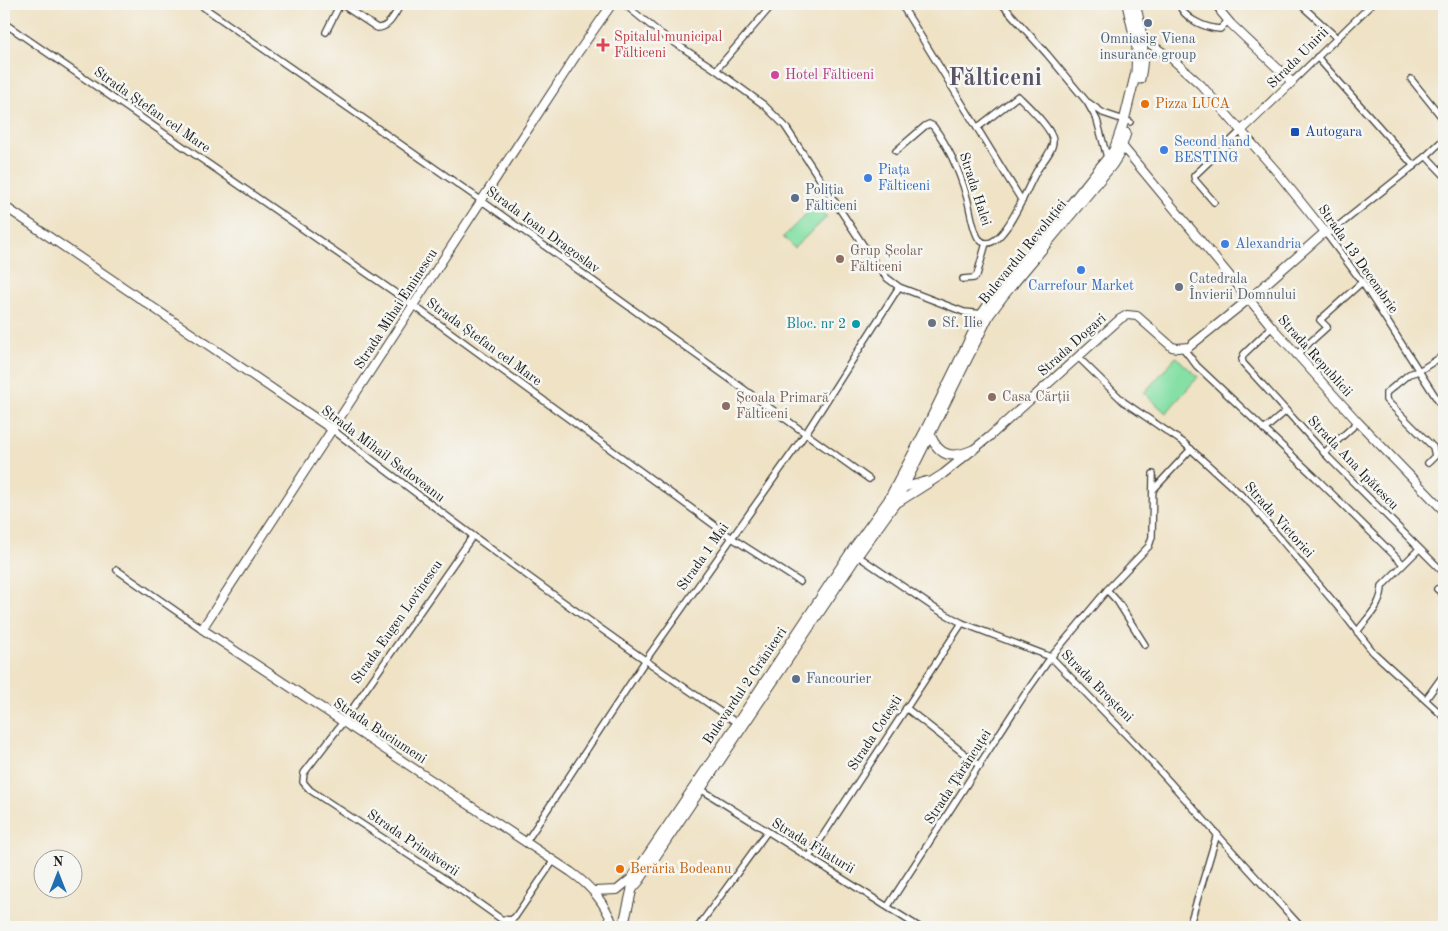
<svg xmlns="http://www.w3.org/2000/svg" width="1448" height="931" font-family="'Old Standard TT',serif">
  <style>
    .garden { fill: #86e0a6; stroke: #517e61 }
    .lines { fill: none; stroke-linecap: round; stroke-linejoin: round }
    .street-casing { stroke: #3c3a35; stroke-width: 8 }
    .secondary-casing { stroke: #3c3a35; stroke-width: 10 }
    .primary-casing { stroke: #3c3a35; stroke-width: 11 }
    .street { stroke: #fff; stroke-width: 5.5 }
    .secondary { stroke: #fff; stroke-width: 8 }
    .primary { stroke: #fff; stroke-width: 9 }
    .service-dot { fill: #5c6f8a; stroke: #f6f6f2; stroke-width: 2 }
    .health-dot { fill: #e0444e; stroke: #f6f6f2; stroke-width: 2 }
    .hotel-dot { fill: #d1479c; stroke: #f6f6f2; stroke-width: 2 }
    .food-dot { fill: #e8710a; stroke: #f6f6f2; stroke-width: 2 }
    .transit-dot { fill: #1a4fb4; stroke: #f6f6f2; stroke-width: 2 }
    .shop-dot { fill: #3f7fe0; stroke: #f6f6f2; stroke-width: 2 }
    .education-dot { fill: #8d6e63; stroke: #f6f6f2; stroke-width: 2 }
    .worship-dot { fill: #6b7280; stroke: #f6f6f2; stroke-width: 2 }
    .culture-dot { fill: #0f9aa8; stroke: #f6f6f2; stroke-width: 2 }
    .labels { text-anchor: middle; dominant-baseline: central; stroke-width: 5; stroke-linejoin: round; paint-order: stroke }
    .health-label { font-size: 14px; fill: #be3a42; stroke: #f6f6f2; text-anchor: start }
    .service-label { font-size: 14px; fill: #4e5e75; stroke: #f6f6f2; text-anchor: start }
    .street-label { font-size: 14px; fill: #1c1c1c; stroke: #f6f6f2 }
    .hotel-label { font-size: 14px; fill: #b23c85; stroke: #f6f6f2; text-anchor: start }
    .food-label { font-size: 14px; fill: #c56008; stroke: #f6f6f2; text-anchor: start }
    .transit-label { font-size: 14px; fill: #164399; stroke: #f6f6f2; text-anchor: start }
    .shop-label { font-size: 14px; fill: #366cbe; stroke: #f6f6f2; text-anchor: start }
    .education-label { font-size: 14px; fill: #785e54; stroke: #f6f6f2; text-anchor: start }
    .worship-label { font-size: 14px; fill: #5b616d; stroke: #f6f6f2; text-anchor: start }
    .culture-label { font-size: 14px; fill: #0d838f; stroke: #f6f6f2; text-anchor: end }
    .town-label { font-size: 24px; font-weight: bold; fill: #585367; stroke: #f6f6f2 }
  </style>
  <rect width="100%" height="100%" fill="#f6f6f2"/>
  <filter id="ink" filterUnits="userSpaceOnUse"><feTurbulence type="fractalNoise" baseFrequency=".02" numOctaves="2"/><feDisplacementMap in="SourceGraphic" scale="10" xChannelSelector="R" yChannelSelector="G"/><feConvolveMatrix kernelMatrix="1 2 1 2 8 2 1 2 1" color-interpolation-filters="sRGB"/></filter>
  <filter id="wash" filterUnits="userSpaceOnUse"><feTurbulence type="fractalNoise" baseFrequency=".0096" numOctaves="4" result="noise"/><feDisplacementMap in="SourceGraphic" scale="20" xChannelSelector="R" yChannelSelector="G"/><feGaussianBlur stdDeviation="1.12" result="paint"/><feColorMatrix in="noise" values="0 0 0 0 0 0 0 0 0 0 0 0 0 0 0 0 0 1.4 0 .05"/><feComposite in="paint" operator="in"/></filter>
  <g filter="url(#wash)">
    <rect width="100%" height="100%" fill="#efe2c5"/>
    <g class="garden">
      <polygon points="815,205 827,217 794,248 783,237"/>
      <polygon points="1176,357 1198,377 1166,413 1144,393"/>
    </g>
  </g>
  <g filter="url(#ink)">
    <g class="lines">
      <g class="street-casing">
        <g id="street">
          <polyline points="199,4 482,201 869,479"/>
          <path d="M341,4L377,28C390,28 395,13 401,4"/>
          <polyline points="624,4 660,33 716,70 764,105 785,126 875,263 887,278 899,287 964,312 984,314"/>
          <polyline points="901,4 1022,201"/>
          <polyline points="1002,4 1047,54 1087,102 1097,120 1108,161"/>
          <path d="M1179,4C1184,19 1205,28 1220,29L1228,21"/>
          <polyline points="1214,4 1221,12"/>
          <polyline points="1300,4 1337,38"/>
          <polyline points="4,23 413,305 732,538 800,582"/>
          <polyline points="326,32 340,4"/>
          <polyline points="1317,57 1414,166"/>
          <polyline points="716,70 773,4"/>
          <polyline points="1411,79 1444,120"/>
          <polyline points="1292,82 1372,4"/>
          <polyline points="1089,103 1103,113 1130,122"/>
          <path d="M896,151L925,126L929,124L933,126C949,147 960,173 967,198C970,208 973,232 979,239C999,261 1028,186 1035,174C1040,164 1053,152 1053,141C1053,129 1027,105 1018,96L977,128"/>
          <polyline points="1426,156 1444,175"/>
          <polyline points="1214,202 1195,180 1194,176 1242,130"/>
          <polyline points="1325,232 1362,282 1444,410"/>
          <polyline points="1327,235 1426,156 1444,139"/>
          <polyline points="963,279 974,278 977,275 986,243"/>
          <polyline points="1272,327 1244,354 1242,359 1243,363 1329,458 1444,573"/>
          <polyline points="1183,348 1197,366 1315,477 1403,564"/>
          <polyline points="1296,355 1327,327 1320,320 1362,282"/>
          <polyline points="1078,357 1124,402 1184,443 1251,504 1343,613 1373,652 1444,717"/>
          <path d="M333,430C466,532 601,632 740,725"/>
          <polyline points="1264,430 1286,411"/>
          <polyline points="1324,453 1358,422"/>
          <polyline points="1428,463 1435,456 1433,447 1386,400 1386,393 1409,374 1419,371 1444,355"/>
          <polyline points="1154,489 1191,449"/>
          <polyline points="472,537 343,722 304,773 303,782 310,790 439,875 501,919 511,920 515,917 554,860"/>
          <polyline points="855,554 936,609 962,623 1051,657 1137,746 1301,927"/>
          <polyline points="117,570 202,629"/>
          <polyline points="1437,589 1444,595"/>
          <polyline points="1107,590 1118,602 1145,645"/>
          <path d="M1357,632C1368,617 1382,605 1382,586L1419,549"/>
          <polyline points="1426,699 1444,674"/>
          <polyline points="906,708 980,766"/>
          <polyline points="699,788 919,927"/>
          <polyline points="526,842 645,661 806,433 899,287"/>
          <polyline points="809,857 962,623"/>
          <polyline points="888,906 1025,694 1051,657 1107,590 1149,546 1152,537 1153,474"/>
          <polyline points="602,927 611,917"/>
          <polyline points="698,927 767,832"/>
          <polyline points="1189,927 1217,834"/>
        </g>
      </g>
      <g class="secondary-casing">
        <g id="secondary">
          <path d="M612,4L577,54L202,629L571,872C592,887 605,903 614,927"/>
          <polyline points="1221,4 1221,12 1231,24 1292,82 1242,130"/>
          <polyline points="1119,142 1272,327 1358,422 1444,511"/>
          <polyline points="4,206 333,430"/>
          <polyline points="899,489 926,481"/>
          <polyline points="894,505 943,474 989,437 1120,319 1127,315 1137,316 1172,347 1177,348 1189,347 1249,299 1325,232 1277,172 1201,85 1171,58 1143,39 1137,37"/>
          <polyline points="594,891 617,890 633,877"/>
        </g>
      </g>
      <g class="primary-casing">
        <g id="primary">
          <path d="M1135,4C1142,30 1146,52 1140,79"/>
          <path d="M930,435C940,457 952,459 973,450"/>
          <polyline points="632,889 639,881 857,556 893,506 903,488 989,315 1003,296 1112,165 1119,154 1126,133"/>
          <polyline points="623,927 632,889 633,877 737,724 851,552 888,501 925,431 982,314 998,291 1051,229 1114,150 1124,121 1136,72 1137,48 1127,4"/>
        </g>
      </g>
      <use href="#street" class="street"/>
      <use href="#secondary" class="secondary"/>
      <use href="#primary" class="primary"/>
    </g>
  </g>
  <g class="service-dot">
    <circle cx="1148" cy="23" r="5"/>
    <circle cx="795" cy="198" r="5"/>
    <circle cx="796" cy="679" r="5"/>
  </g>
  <path class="health-dot" d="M600.5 37.5h5v5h5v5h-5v5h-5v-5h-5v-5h5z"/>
  <circle class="hotel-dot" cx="775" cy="75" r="5"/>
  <g class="food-dot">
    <circle cx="1145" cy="104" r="5"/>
    <circle cx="620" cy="869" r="5"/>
  </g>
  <rect class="transit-dot" x="1290" y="127" width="10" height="10" rx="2.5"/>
  <g class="shop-dot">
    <circle cx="1164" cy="150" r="5"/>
    <circle cx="868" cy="178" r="5"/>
    <circle cx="1225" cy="244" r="5"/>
    <circle cx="1081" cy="270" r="5"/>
  </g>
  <g class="education-dot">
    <circle cx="840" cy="259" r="5"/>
    <circle cx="992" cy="397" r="5"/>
    <circle cx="726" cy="406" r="5"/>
  </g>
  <g class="worship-dot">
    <circle cx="1179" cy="287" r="5"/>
    <circle cx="932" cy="323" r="5"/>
  </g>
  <circle class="culture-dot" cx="856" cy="324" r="5"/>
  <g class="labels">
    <g class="health-label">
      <text x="614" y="37">Spitalul municipal<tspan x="614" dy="16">Fălticeni</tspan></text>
    </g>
    <g class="service-label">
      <text x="1148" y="39" text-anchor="middle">Omniasig Viena<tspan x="1148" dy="16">insurance group</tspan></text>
      <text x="805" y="190">Poliția<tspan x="805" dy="16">Fălticeni</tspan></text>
      <text x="806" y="679">Fancourier</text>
    </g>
    <g class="street-label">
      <text transform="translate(1298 58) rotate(-45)">Strada Unirii</text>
      <text transform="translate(152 110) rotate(35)">Strada Ștefan cel Mare</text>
      <text transform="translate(975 189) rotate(72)">Strada Halei</text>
      <text transform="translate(543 230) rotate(36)">Strada Ioan Dragoslav</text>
      <text transform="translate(1023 252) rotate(-51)">Bulevardul Revoluției</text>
      <text transform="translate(1358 259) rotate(55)">Strada 13 Decembrie</text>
      <text transform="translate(396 309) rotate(-57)">Strada Mihai Eminescu</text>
      <text transform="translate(484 342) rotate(36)">Strada Ștefan cel Mare</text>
      <text transform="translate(1072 345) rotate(-42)">Strada Dogari</text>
      <text transform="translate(1315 356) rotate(48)">Strada Republicii</text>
      <text transform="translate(383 454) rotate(37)">Strada Mihail Sadoveanu</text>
      <text transform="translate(1353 463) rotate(46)">Strada Ana Ipătescu</text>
      <text transform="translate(1279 520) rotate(48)">Strada Victoriei</text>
      <text transform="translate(703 557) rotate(-55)">Strada 1 Mai</text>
      <text transform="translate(397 622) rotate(-55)">Strada Eugen Lovinescu</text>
      <text transform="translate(745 686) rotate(-56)">Bulevardul 2 Grăniceri</text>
      <text transform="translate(1097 686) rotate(45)">Strada Broșteni</text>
      <text transform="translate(380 731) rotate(33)">Strada Buciumeni</text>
      <text transform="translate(875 733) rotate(-57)">Strada Cotești</text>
      <text transform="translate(958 777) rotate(-57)">Strada Țărăncuței</text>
      <text transform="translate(413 843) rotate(34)">Strada Primăverii</text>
      <text transform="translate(813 846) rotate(31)">Strada Filaturii</text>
    </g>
    <g class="hotel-label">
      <text x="785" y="75">Hotel Fălticeni</text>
    </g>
    <g class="food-label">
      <text x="1155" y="104">Pizza LUCA</text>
      <text x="630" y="869">Berăria Bodeanu</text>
    </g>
    <g class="transit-label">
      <text x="1305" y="132">Autogara</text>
    </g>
    <g class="shop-label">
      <text x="1174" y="142">Second hand<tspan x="1174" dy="16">BESTING</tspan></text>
      <text x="878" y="170">Piața<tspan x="878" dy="16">Fălticeni</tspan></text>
      <text x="1235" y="244">Alexandria</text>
      <text x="1081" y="286" text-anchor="middle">Carrefour Market</text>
    </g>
    <g class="education-label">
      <text x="850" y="251">Grup Școlar<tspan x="850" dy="16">Fălticeni</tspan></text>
      <text x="1002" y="397">Casa Cărții</text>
      <text x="736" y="398">Școala Primară<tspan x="736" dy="16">Fălticeni</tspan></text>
    </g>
    <g class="worship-label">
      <text x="1189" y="279">Catedrala<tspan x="1189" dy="16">Învierii Domnului</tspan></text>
      <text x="942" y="323">Sf. Ilie</text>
    </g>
    <g class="culture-label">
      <text x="846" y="324">Bloc. nr 2</text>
    </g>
    <g class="town-label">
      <text x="995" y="79">Fălticeni</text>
    </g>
  </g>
  <rect width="1448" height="931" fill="none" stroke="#f6f6f2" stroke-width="20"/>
  <g transform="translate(58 874)"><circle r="24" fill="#f6f6f2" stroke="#9f9f9c"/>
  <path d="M0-4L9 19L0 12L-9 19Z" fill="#1f6fb2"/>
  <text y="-8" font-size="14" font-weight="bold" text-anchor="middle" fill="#1c1c1c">N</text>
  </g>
</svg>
